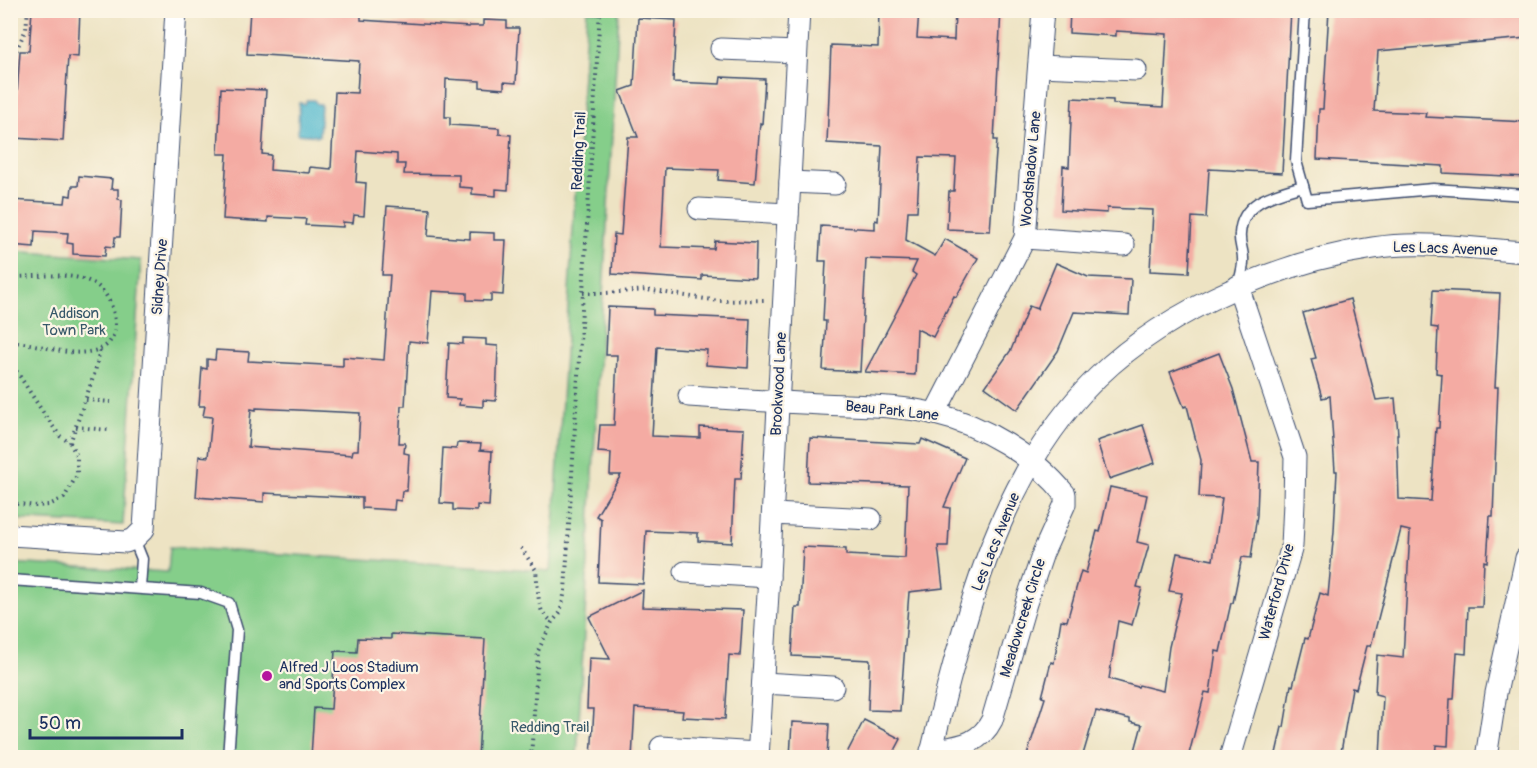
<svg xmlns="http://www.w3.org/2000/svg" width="1537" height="768" font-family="Pangolin,sans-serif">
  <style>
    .green { fill: #85ce8a; stroke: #507e74; stroke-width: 1.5 }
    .water { fill: #51b9cf; stroke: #367496; stroke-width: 1.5 }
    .building { fill: #f4aba3; fill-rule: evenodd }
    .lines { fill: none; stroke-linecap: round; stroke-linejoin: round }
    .lane-casing { stroke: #3a4a6d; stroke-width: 13 }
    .street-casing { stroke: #3a4a6d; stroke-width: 23 }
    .path { stroke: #3a4a6d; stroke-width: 4; stroke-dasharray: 1.5 4.5; stroke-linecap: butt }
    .lane { stroke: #fff; stroke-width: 10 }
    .street { stroke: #fff; stroke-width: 21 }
    .poi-dot { fill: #b5179e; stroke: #fcf5e5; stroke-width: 2 }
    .labels { text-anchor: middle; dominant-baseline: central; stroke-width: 4.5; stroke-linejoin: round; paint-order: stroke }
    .street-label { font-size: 15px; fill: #1b2f5e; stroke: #fcf5e5 }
    .park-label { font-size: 15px; fill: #365769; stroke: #fcf5e5 }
    .poi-label { font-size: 15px; fill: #1b2f5e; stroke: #fcf5e5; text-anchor: start }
  </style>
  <rect width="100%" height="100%" fill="#fcf5e5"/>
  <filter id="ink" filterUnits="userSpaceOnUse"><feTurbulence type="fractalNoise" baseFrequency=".0167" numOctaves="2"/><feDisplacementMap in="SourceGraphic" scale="12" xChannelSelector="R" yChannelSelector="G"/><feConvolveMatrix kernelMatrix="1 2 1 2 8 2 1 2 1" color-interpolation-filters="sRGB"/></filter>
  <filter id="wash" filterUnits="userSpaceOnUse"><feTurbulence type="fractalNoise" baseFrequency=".008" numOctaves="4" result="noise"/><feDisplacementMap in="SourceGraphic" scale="24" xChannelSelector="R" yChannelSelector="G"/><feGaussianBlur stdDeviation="1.35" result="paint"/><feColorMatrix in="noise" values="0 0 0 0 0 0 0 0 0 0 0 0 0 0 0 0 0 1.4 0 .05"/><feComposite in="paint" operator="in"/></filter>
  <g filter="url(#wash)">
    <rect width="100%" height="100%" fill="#ede3c3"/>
    <g class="green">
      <polygon points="587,11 619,11 577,757 11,757 10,563 168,572 170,547 551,571"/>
      <polygon points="10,251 141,260 123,525 11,519"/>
    </g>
    <polygon class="water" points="307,100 314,100 317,104 321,104 319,136 298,134 299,103 305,104"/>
    <g id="blocks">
      <g class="building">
        <polygon points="32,10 80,10 78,57 68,56 63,141 14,138 20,51 29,51"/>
        <polygon points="250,10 299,10 361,14 361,20 469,27 469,26 483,26 483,20 507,21 507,28 519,28 516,83 504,82 504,89 480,87 480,81 446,79 445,117 450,117 450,125 499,128 499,134 511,135 508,190 496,189 496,196 472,194 472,188 459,187 459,175 404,174 405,164 397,164 397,154 358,151 356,182 366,183 364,216 354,215 353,223 343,222 343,227 305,225 306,219 268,217 268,222 223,219 227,154 218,154 221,88 266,90 262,154 271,155 270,170 309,173 310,167 331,169 335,92 357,93 359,61 247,54"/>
        <polygon points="879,10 919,10 917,38 954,40 955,10 1001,10 994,140 997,140 990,231 947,229 949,191 954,191 956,158 920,157 917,211 908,211 906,240 935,256 945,239 978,258 956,297 954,296 933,337 917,329 915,375 865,372 916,275 912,272 917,261 866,259 860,372 823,370 826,321 823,321 826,261 819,261 821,226 875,229 875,220 878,221 882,146 827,143 831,45 878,47"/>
        <polygon points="1070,10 1291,10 1282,173 1209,169 1206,218 1192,217 1189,273 1150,271 1153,210 1107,208 1107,213 1061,210 1063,166 1069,167 1072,98 1113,100 1113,104 1163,107 1167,34 1116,31 1116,36 1069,33"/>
        <polygon points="1329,10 1527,10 1527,38 1378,51 1374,111 1426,113 1425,117 1527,122 1527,177 1443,173 1443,166 1317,159 1319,109 1323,109"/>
        <polygon points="638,18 676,20 673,82 720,84 721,77 765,79 762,124 760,123 755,183 718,180 719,170 665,168 661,247 714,249 715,241 756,243 755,278 702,275 702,280 612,274 614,234 621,235 628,137 638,137 620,91 634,86"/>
        <polygon points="79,176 112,179 111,189 118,189 118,199 122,200 120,237 115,237 114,247 106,246 105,256 73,254 73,244 67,243 68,233 35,231 34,247 10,245 10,200 65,203 66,195 71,196 72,186 78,186"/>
        <path d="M387,206L430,209L428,236L470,239V232L494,233V240H506L503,295L491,294V301L467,300V293L432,291L428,343L409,341L405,406H401L399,443H405L404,453L409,454L407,491H402L401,501L395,500L394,510L362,508V498L264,493V502L196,497L199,456L208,457L212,417L203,416L205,406H199L202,368L207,369V359L215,360L216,350L249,352L248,361L343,366V357L384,360L390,275H382ZM256,408L360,413L358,450H353L352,455L248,447L251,409L256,410Z"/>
        <polygon points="1056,263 1088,277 1131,279 1129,315 1074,312 1058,351 1017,410 985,387 1011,350 1029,306 1037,309"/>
        <polygon points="1433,290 1500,293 1495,387 1498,387 1493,516 1490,516 1487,562 1484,561 1482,607 1468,607 1466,654 1457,653 1454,699 1450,699 1448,746 1436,745 1435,758 1380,758 1383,696 1375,694 1377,655 1403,658 1410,531 1401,529 1371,646 1367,646 1356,689 1352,688 1340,758 1275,758 1282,727 1284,727 1291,685 1293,686 1305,638 1308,639 1320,593 1328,596 1334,531 1337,471 1335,471 1330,396 1322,398 1311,359 1316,358 1303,313 1350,299 1376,400 1395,398 1398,434 1397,434 1399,499 1431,501 1436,428 1439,428 1442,374 1436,373 1438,328 1431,327"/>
        <polygon points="608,307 653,309 653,315 750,319 748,368 706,365 707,350 657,347 652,436 700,438 700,427 744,429 741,479 735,479 732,543 698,541 698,533 646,531 643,584 598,582 601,519 596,516 621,475 610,475 611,453 598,452 600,425 614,425 617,355 606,355"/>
        <polygon points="463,338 486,339 486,345 498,346 496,401 483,400 483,407 459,405 460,399 446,398 449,343 463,344"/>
        <polygon points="1219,353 1233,389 1252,462 1259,462 1257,515 1251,558 1242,557 1233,603 1231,603 1220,652 1216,651 1210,693 1205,692 1188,758 1133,758 1142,725 1130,722 1130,719 1096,711 1082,758 1026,758 1045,698 1042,697 1051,662 1054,663 1061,620 1067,621 1081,571 1086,573 1097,531 1100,532 1110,487 1147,495 1137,542 1149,545 1137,587 1142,588 1132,625 1118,621 1109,679 1138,687 1139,685 1163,691 1169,647 1182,593 1169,591 1177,553 1213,560 1222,498 1199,497 1201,460 1187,406 1184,407 1170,372"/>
        <polygon points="1143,425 1155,463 1109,479 1097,441"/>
        <polygon points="810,438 920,444 922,439 965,458 944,507 950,508 948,546 938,546 943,588 909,592 900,711 868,710 870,660 792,656 795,607 800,607 803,547 846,549 846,555 905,558 908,485 808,482"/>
        <polygon points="457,443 481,444 480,450 492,451 489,506 477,505 477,511 453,510 453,504 440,503 443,448 456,449"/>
        <polygon points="643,590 642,607 743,610 740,656 729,655 725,719 682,717 683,711 635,708 632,758 591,758 594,709 587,709 589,658 610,659 589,617"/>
        <polygon points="391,634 485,639 478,758 311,758 314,708 331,709 335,651 357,652 358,638 391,639"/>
        <polygon points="864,720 901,739 891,758 856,758 847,753"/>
        <polygon points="792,722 829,724 827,758 790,758"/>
      </g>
    </g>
  </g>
  <g filter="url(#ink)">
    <use href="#blocks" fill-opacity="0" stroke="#3a4a6d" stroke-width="1.5"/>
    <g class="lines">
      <g class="lane-casing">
        <g id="lane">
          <polyline points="1305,10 1296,161 1307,200 1433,189 1526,195"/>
          <path d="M1238,286C1240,278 1244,267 1243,258C1243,250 1239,243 1240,234C1242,200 1276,194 1303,186"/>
          <polyline points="134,539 142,559 140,588"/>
          <polyline points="10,580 201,593 229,603 237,630 228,758"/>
        </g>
      </g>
      <g class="street-casing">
        <g id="street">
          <polyline points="721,49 796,52"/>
          <polyline points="1039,66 1136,70"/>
          <polyline points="790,182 835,184"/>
          <polyline points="699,209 788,214"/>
          <polyline points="1025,238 1124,245"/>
          <path d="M689,396C733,399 777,402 821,404C859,406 898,405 935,414C983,425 1034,456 1065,494V504L1043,553L1026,603L992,720C979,746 957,746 931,751"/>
          <polyline points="935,413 1025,238 1043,10"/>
          <polyline points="773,514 871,519"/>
          <polyline points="10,535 126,542 134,539 144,529 176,10"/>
          <polyline points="685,572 769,577"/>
          <polyline points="763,683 833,687"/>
          <polyline points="661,747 758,753"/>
          <polyline points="758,758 769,577 799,10"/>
          <path d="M930,758C936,731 943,705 950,678C977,575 1011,470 1085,390C1120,352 1167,321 1214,298C1264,274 1317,256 1373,248C1423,240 1476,249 1526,252"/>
          <polyline points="1230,758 1292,546 1294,502 1295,457 1238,286"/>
          <polyline points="1486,758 1496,693 1526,558"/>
        </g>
      </g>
      <g class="path">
        <polyline points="10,122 15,53 26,29 28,10"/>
        <path d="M10,277C36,277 70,271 93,283C115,294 127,342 97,350C66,359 41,342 10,342"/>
        <polyline points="583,293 606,293 647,290 719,301 764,300"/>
        <polyline points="10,361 46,417 60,436 70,443 77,456 77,475 64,498 49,505 36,506 10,503"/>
        <polyline points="86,400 111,402"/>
        <polyline points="76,427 108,430"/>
        <polyline points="70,443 95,372 100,350"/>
        <polyline points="521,548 536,570 539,602 542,612 552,622"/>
        <polyline points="531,758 538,651 552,622 560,613 565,591 600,10"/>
      </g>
      <use href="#lane" class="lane"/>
      <use href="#street" class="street"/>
    </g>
  </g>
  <circle class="poi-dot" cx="267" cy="676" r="6"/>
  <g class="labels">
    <g class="street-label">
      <text transform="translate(579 151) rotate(-87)">Redding Trail</text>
      <text transform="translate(1031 169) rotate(-85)">Woodshadow Lane</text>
      <text transform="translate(1445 249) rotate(2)">Les Lacs Avenue</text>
      <text transform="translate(160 277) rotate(-86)">Sidney Drive</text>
      <text transform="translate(779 384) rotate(-87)">Brookwood Lane</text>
      <text transform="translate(892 411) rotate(6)">Beau Park Lane</text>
      <text transform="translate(996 542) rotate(-68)">Les Lacs Avenue</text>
      <text transform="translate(1277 592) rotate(-75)">Waterford Drive</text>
      <text transform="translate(1023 618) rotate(-73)">Meadowcreek Circle</text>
    </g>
    <g class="park-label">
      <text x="74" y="313">Addison<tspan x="74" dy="17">Town Park</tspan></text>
      <text x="550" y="727">Redding Trail</text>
    </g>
    <g class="poi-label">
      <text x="279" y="667">Alfred J Loos Stadium<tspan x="279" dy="17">and Sports Complex</tspan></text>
    </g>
  </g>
  <rect width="1537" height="768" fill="none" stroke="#fcf5e5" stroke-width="36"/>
  <path d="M30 729v9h152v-9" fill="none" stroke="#1b2f5e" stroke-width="3"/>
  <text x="39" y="729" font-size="18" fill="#1b2f5e" stroke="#fcf5e5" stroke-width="4.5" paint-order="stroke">50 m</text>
</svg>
